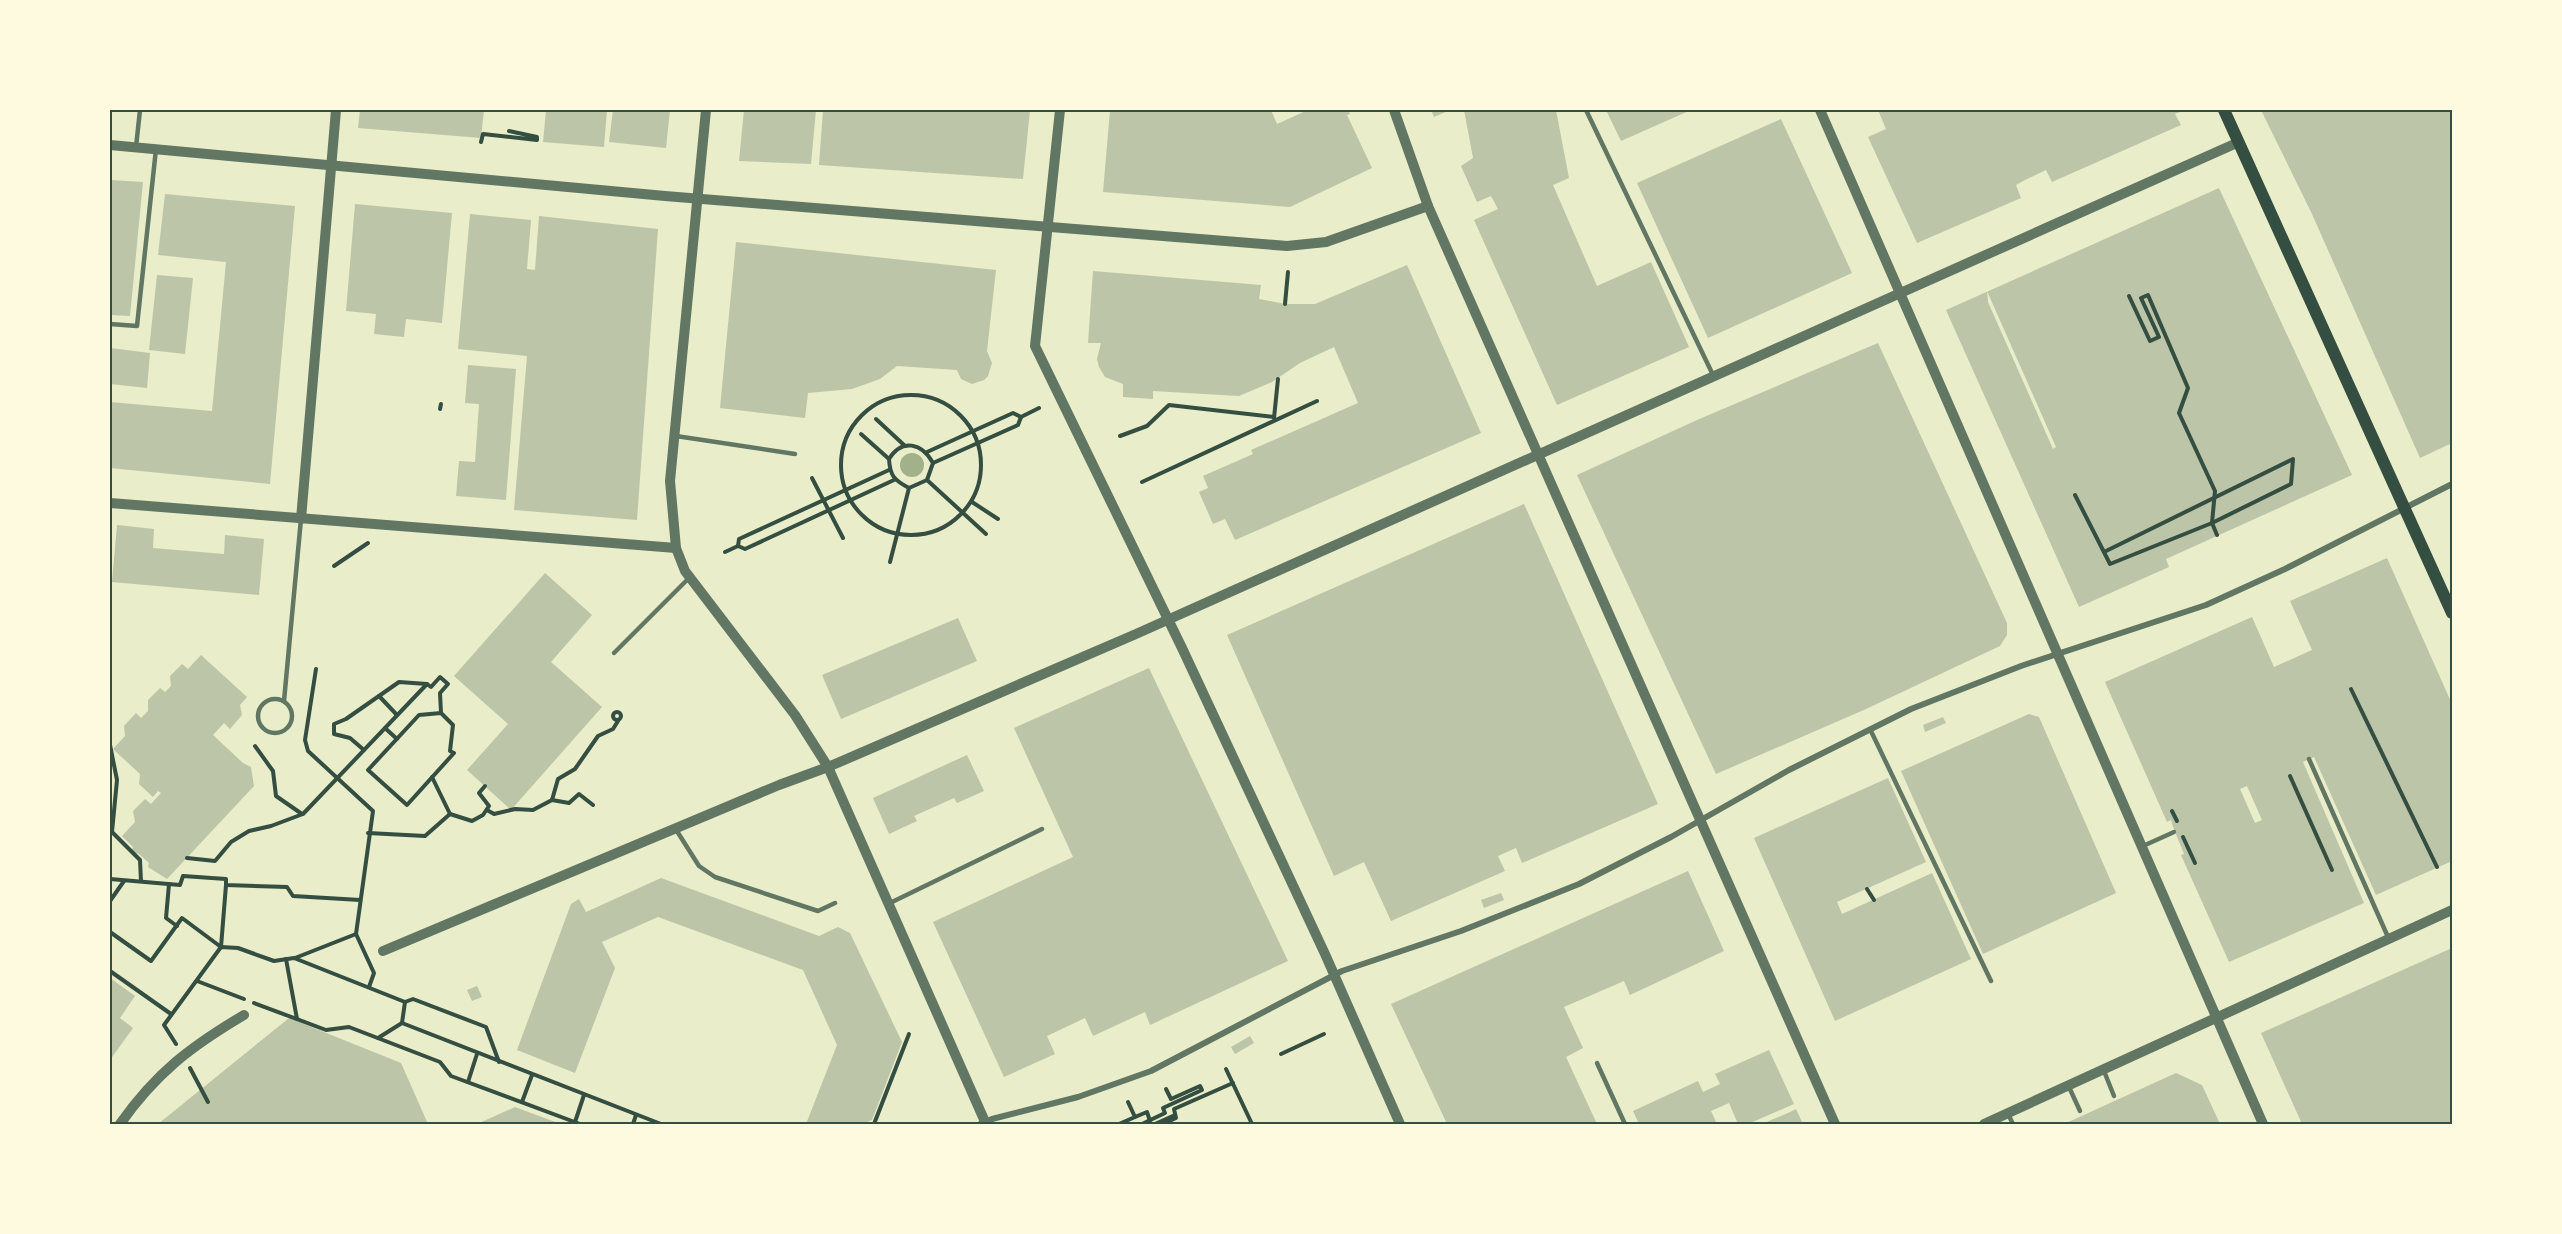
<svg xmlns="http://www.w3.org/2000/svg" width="2562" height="1234" font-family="Manrope,sans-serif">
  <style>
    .water { fill: #a3b18a }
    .building { fill: #bcc5a7; fill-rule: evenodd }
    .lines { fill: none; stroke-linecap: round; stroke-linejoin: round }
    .path { stroke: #344e41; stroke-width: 4 }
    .service { stroke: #617663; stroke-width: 4.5 }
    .minor { stroke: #617663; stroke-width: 6 }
    .tertiary { stroke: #617663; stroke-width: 10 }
    .secondary { stroke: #344e41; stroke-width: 12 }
    .neatline { fill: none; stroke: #344e41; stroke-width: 2 }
  </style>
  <rect width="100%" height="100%" fill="#e9edc9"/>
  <circle class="water" cx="912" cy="465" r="12"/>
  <g class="building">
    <polygon points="360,110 484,110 481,138 358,128"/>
    <polygon points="546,110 607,110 604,147 543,142"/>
    <polygon points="613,110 670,110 666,148 609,142"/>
    <polygon points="744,110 816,110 811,164 739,161"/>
    <polygon points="823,110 1030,110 1023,179 819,165"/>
    <polygon points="1110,110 1271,110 1277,124 1308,110 1348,110 1350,114 1347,115 1372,168 1290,207 1103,192"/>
    <polygon points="1431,110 1450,110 1434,117"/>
    <polygon points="1464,110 1556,110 1569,178 1553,185 1597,286 1651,262 1689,347 1557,405 1474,220 1498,209 1491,196 1477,202 1461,166 1473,158"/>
    <polygon points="1606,110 1691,110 1621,141"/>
    <polygon points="1878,110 2185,110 2175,114 2181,125 2052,182 2046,170 2025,180 2016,185 2021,198 1917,243 1868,137 1886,129"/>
    <polygon points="2261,110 2452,110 2452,443 2420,458 2312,214"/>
    <polygon points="1781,119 1852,273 1708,338 1637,183"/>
    <polygon points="110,180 143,182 130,316 110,315"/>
    <path d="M2219,188L2352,475L2166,559L2169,567L2079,607L1946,310ZM1987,291L2056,447L2053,449L1988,302Z"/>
    <polygon points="165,194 295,206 270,484 110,468 110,402 212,411 226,262 158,255"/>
    <polygon points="355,204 452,213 442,323 406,319 404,337 374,334 376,314 346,311"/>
    <polygon points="470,214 531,220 527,269 535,270 539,216 658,229 637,520 514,510 527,356 458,349"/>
    <polygon points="736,242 996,270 987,351 992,363 988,376 984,380 972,384 961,379 957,370 897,366 880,379 852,389 808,393 805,418 720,408"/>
    <polygon points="1407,265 1481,433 1235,540 1225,519 1213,524 1199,492 1208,488 1203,476 1253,454 1251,450 1358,403 1334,347 1300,363 1272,382 1239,396 1153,391 1153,399 1123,397 1123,384 1105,377 1099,367 1097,359 1101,343 1088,343 1093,271 1261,285 1259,299 1285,304 1315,304"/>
    <polygon points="157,275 193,278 185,354 149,350"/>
    <polygon points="1878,343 2007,623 2007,635 2000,646 1866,709 1716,774 1577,475 1697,420"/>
    <polygon points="110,348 150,353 147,388 110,384"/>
    <polygon points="468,365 516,369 506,500 456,496 459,461 475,462 479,404 465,403"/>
    <polygon points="1524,504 1658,804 1522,863 1516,848 1498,856 1505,871 1391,921 1364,862 1334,876 1227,635"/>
    <polygon points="117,525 154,529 153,548 224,554 225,535 264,539 259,595 112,582"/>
    <path d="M2387,558L2452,704V861L2376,895L2314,757L2309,759L2303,762L2364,903L2229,962L2181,855L2184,854L2172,824L2171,820L2167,822L2105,682L2252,617L2274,667L2312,650L2290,601ZM2247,786L2262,820L2255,823L2240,789Z"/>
    <polygon points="545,573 592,615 551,662 602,707 511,810 467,770 508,724 454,676"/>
    <polygon points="958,618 977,661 841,719 822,675"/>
    <polygon points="201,655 247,697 240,705 242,715 230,729 224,723 213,735 243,763 251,767 254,786 167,879 148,867 149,863 139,854 132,852 133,847 122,836 135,822 133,811 145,799 151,804 161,793 158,791 153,797 139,784 140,774 113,749 125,736 124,726 136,713 141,718 148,711 148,700 160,688 165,692 171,686 170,676 182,664 188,669"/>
    <polygon points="1149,668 1288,961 1150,1025 1145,1012 1093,1036 1085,1018 1047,1036 1055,1054 1004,1077 933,922 1073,857 1014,728"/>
    <polygon points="2029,714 2039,717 2116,893 1983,954 1901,771"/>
    <polygon points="1943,717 1946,723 1925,732 1923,725"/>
    <polygon points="967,755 984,791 957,803 954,798 914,816 917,821 889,834 873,798"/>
    <polygon points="1888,778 1926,862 1837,902 1842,914 1932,873 1971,959 1835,1021 1754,838"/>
    <polygon points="1688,871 1724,951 1630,995 1624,981 1564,1007 1583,1048 1566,1057 1597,1124 1447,1124 1391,1004"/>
    <polygon points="661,878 819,936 838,927 850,933 902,1042 872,1120 863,1124 806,1124 837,1045 803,970 658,917 602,942 615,968 575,1073 517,1050 571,904 579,899 586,912"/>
    <polygon points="1501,893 1504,900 1484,908 1481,900"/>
    <polygon points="2452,948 2452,1124 2302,1124 2261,1033"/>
    <polygon points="110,978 135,996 120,1018 133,1028 110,1060"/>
    <polygon points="477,986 482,997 472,1001 467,990"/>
    <polygon points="289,1018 401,1063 428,1124 158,1124"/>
    <polygon points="1250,1036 1254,1043 1235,1054 1231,1047"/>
    <polygon points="1769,1050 1794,1104 1748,1124 1738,1124 1729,1103 1711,1111 1716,1122 1711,1124 1639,1124 1633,1111 1698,1081 1703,1092 1720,1084 1715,1074"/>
    <polygon points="2176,1073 2202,1085 2220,1124 2064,1124"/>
    <polygon points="515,1107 550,1120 561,1124 477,1124"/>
    <polygon points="1796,1109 1803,1124 1762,1124 1790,1112"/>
  </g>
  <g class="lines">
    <g class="path">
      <polyline points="481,142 483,134 537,140 537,137 509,131"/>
      <polyline points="2129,296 2150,341 2159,337 2141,298 2148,295 2188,388 2179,413 2215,491 2212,523 2217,535"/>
      <polyline points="1285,304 1288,272"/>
      <circle cx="911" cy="465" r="70"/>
      <polyline points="440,409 441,404"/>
      <polyline points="1274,418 1278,379"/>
      <polyline points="876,419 904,445"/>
      <path d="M861,434L889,459C890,476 894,480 909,488L927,480L933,463C922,443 902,438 889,459"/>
      <polyline points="1120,436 1147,426 1169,405 1274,417"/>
      <polyline points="927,452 1013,413 1021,417"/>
      <polyline points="933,463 1018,425 1021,417 1039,408"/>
      <polyline points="812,478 843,538"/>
      <polyline points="927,480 986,534"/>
      <polyline points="1142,482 1317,401"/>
      <polyline points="2075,495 2110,564 2212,523 2291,484 2293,459 2104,552"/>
      <polyline points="972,502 998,519"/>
      <polyline points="738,546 745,549 894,480"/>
      <polyline points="725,552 738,546 739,539 889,470"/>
      <polyline points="890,562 909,488"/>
      <polyline points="334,566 368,543"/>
      <polyline points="316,669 305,740 308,751 373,811 356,934 374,973 369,987"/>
      <polyline points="2351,689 2437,867"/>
      <polyline points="379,696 397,715"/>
      <circle cx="617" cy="716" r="4"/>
      <polygon points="441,713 453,725 450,751 454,753 407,805 368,770 419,715"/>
      <polyline points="385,728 397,739"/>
      <polyline points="110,745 117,780 112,832 140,860 141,881"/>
      <polyline points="255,746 273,771 276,796 302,814"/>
      <polyline points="364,750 350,738 334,734 334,724 346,719 399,682 427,684 431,687 440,677 448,684 440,693 441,713"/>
      <polyline points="2290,776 2332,870"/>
      <polyline points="432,777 450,814"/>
      <polyline points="552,800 558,779 575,769 598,736 613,729 618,721"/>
      <polyline points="487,810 494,814 515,809 533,810 552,800 569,803 579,794 593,805"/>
      <polyline points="2172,811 2177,821"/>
      <polyline points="368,833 425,836 450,814 472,821 483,815 489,806 479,793 485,786"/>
      <polyline points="2183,837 2195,863"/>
      <polyline points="187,858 215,861 231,842 249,831 271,826 303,814 427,684"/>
      <polyline points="110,879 180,885 183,876 226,879 226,885 287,887 293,896 360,900"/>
      <polyline points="169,884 166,918 177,926"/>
      <polyline points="1867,889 1874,900"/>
      <polyline points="110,901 124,881"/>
      <polyline points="110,932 151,961 182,918 221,947"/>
      <polyline points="221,947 226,885"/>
      <polyline points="295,958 356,934"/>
      <polyline points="286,959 297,1019"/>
      <polyline points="110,971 171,1014"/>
      <polyline points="197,981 244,999"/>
      <polyline points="254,1003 326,1030 349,1027 440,1062 451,1076 580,1124"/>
      <polyline points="402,1023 661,1124"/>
      <polyline points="378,1038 402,1023 405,1002"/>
      <polyline points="176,1044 164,1025 221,947 238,948 274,961 294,958 405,1002 413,999 486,1027 499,1062"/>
      <polyline points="1281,1054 1324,1034"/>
      <polyline points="190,1068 208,1102"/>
      <polyline points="1226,1069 1252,1124"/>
      <polyline points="468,1082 477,1054"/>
      <polyline points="522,1102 532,1075"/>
      <polyline points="1135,1117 1147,1112 1150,1121"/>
      <polyline points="575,1122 584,1095"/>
      <polyline points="633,1124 636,1115"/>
      <polyline points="874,1124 909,1034"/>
      <polyline points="1119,1124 1135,1117 1128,1102"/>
      <polyline points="1142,1124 1165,1113 1163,1108 1202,1090 1200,1086 1171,1099 1166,1089"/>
      <polyline points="1155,1124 1175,1115"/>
      <polyline points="1163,1124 1176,1118 1174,1109 1233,1083"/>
    </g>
    <g class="service">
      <polyline points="1586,110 1713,375"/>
      <polyline points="136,147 140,110"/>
      <polyline points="110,324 137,326 156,149"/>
      <polyline points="676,436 795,454"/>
      <polyline points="614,653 690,577"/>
      <circle cx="275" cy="716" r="17"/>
      <polyline points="284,701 301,519"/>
      <polyline points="1870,729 1991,981"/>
      <polyline points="2309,759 2388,937"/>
      <polyline points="675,828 699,866 715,877 818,911 835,903"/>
      <polyline points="2143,846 2174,832"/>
      <polyline points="890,903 1042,829"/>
      <polyline points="1597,1063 1625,1124"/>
      <polyline points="2104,1071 2114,1096"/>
      <polyline points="2069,1087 2080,1111"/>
      <polyline points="2008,1114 2013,1124"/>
    </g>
    <polyline class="minor" points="980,1124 992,1119 1078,1097 1151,1071 1342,971 1461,931 1579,884 1671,837 1789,770 1911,709 2021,666 2206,605 2285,569 2452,484"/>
    <g class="tertiary">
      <polyline points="706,110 670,481 676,548 685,571 795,715 828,767 986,1124"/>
      <polyline points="1060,110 1035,346 1182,648 1325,954 1400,1124"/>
      <polyline points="1394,110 1428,206 1835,1124"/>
      <polyline points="1820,110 2263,1124"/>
      <polyline points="110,145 665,196 1287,246 1326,242 1428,206"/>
      <polyline points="110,503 676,548"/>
      <polyline points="301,519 336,110"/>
      <polyline points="383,951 779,785 828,767 1136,634 2239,142"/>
      <path d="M120,1124C156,1073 190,1047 244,1015"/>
      <polyline points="1984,1124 2452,910"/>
    </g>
    <polyline class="secondary" points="2224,110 2452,613"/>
  </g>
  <rect width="2562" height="1234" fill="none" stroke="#fefae0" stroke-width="222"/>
  <rect x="111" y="111" width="2340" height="1012" class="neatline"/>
</svg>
